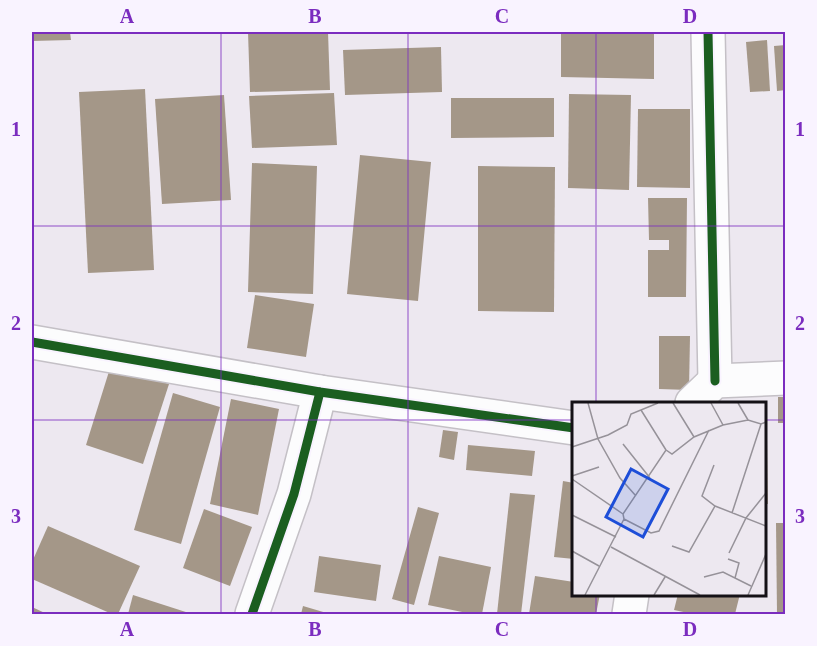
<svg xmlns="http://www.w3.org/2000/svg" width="817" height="646" font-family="Georgia,serif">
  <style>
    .building { fill: #a49788 }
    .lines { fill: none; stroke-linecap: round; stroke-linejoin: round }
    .minor-casing { stroke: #c4c0c6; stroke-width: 36 }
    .minor { stroke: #fcfcfd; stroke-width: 33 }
    .cycleway-casing { stroke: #f9f3ff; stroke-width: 13 }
    .cycleway { stroke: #1b5e20; stroke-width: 9 }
    .grid { fill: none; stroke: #7b2cbf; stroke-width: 1.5; stroke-opacity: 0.55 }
    .inset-road { fill: none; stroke: #969299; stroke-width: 1.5 }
    .view { fill: #1d4ed8; fill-opacity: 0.15; stroke: #1d4ed8; stroke-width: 3 }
    .inset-edge { fill: none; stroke: #141116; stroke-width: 3 }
    .neatline { fill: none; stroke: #7b2cbf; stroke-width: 2 }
    .grid-label { font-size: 20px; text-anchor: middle; font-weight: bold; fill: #7b2cbf }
  </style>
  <rect width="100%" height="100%" fill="#ede8f0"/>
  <g class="building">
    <polygon points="32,32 70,32 71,40 32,41"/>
    <polygon points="248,32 328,32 330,90 250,92"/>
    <polygon points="561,32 654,32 654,79 561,77"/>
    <polygon points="767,40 770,91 750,92 746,42"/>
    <polygon points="786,45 786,90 777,91 774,46"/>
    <polygon points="441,47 442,92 345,95 343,50"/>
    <polygon points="145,89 154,270 88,273 79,92"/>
    <polygon points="334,93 337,145 252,148 249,96"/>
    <polygon points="569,94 631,95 629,190 568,188"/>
    <polygon points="224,95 231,200 162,204 155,99"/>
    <polygon points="451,98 554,98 554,137 451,138"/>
    <polygon points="638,109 690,109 690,188 637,187"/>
    <polygon points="360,155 431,162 418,301 347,294"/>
    <polygon points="252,163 317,166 313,294 248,292"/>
    <polygon points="478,166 555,167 554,312 478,311"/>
    <polygon points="648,198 687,198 686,297 648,297 648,250 669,250 669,240 649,240"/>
    <polygon points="255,295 314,304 306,357 247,348"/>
    <polygon points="659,336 690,336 689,390 659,389"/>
    <polygon points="111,365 169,384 143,464 86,445"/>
    <polygon points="173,393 220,407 181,544 134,530"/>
    <rect x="778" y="397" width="8" height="26"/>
    <polygon points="231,399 279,409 258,515 210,504"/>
    <polygon points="443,430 458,432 454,460 439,457"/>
    <polygon points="764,440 767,440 768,504 764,504"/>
    <polygon points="468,445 535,451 532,476 466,470"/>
    <polygon points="563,481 574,483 574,559 554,557"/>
    <polygon points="510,493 535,495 521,614 497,614"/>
    <polygon points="418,507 439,513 414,605 392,599"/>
    <polygon points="204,509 252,527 230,586 183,568"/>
    <polygon points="776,523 786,523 786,614 777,614"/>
    <polygon points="48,526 140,566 118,614 112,614 32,579 32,562"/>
    <polygon points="319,556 381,565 376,601 314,592"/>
    <polygon points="439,556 491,567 482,614 472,614 428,605"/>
    <polygon points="535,576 574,582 574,594 600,594 596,614 529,614"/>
    <polygon points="678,594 740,594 735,614 693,614 674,610"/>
    <polygon points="133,595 192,614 128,614"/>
    <polygon points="303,606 330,614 301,614"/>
    <polygon points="32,607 47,614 32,614"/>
  </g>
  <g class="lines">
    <g class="minor-casing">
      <g id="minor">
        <polyline points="708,32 715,381"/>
        <polyline points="32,342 320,392 574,428"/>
        <polyline points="692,403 715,381 786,378"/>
        <polyline points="252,614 294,494 320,392"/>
        <polyline points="629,614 632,594"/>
      </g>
    </g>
    <use href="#minor" class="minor"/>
    <g class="cycleway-casing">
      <g id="cycleway">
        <polyline points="708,32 715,381"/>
        <polyline points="32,342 320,392 574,428"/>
        <polyline points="252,614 294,494 320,392"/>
      </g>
    </g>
    <use href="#cycleway" class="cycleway"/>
  </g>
  <path class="grid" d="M221,32V614M408,32V614M596,32V403M32,226H786M32,420H574M764,420H786M596,594V614"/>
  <g transform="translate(572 402)">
    <rect width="194" height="194" fill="#ede8f0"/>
    <path class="inset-road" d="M16,1L26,37L48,76L64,94M101,1L122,35M139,1L151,23M166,1L176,18M69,8L94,48M51,42L78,76M0,45L36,33L55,23L59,12L86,1M142,63L130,94L143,104L194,124M0,74L27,65M0,77L51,112M160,111L189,22M0,113L44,135M52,117L79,131L87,129L137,28M100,144L117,150L143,104M39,145L128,193M0,149L27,164M157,151L174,116L194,91M156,157L167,161L163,176M132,175L151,170L179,184M13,193L52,117L51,112L94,48L100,52L122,35L151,23L176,18L189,22L194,20M82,193L93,175M176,193L194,152"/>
    <path class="view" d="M59,67L96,87L71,135L34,115Z"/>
    <rect width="194" height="194" class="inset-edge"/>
  </g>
  <rect width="817" height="646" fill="none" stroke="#f9f3ff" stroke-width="66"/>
  <rect x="33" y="33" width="751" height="580" class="neatline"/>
  <g class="grid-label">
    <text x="127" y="23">A</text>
    <text x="315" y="23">B</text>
    <text x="502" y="23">C</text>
    <text x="690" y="23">D</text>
    <text x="16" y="136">1</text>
    <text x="800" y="136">1</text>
    <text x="16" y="330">2</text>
    <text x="800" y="330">2</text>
    <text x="16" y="523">3</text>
    <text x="800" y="523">3</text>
    <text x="127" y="636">A</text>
    <text x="315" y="636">B</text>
    <text x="502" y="636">C</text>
    <text x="690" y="636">D</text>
  </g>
</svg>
